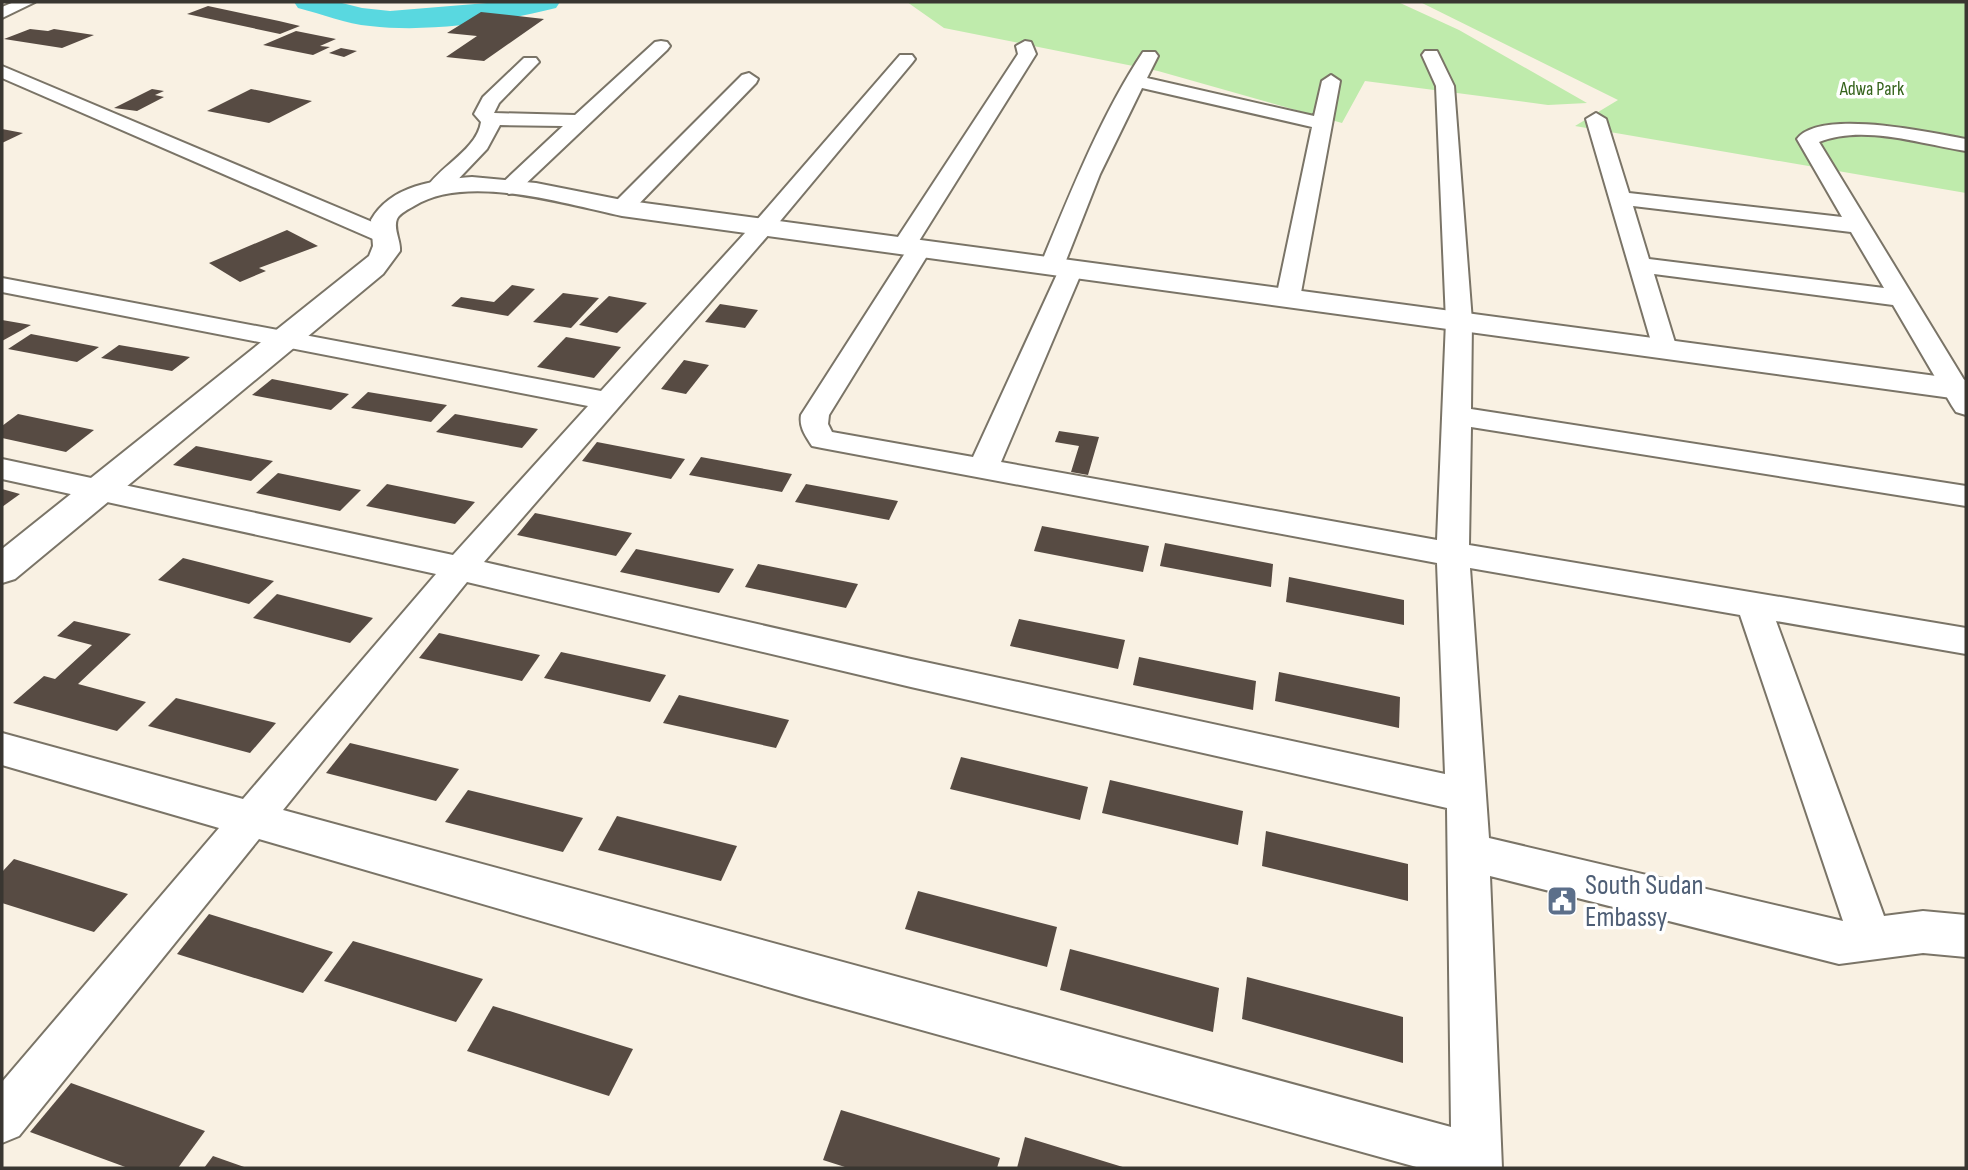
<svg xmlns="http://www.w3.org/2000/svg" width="1968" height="1170" font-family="'Sofia Sans Condensed',sans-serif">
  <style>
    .green { fill: #bfebac }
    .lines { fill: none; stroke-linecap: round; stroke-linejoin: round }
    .river { fill: #59d8e0; fill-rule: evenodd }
    .building { fill: #574b43 }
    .minor-casing { stroke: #7a7467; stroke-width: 4 }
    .tertiary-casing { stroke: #7a7467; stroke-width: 4 }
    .minor { fill: #fff; fill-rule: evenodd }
    .tertiary { fill: #fff; fill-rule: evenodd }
    .labels { text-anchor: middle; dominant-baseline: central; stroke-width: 7; stroke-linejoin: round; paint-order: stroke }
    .far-park-label { font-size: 19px; fill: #35631c; stroke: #fff }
    .near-service-label { font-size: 28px; fill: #4e5e75; stroke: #fff; text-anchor: start }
  </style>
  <rect width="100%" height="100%" fill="#f9f1e3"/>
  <g class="green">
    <polygon points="907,2 1398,2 1459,30 1587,103 1548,105 1365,81 1342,123 1158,71 944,28"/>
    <polygon points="1420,2 1966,2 1966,193 1575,126 1618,100"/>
  </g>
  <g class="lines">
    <path class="river" d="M294,2H338L362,8L390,11L499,2H560L556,8C498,22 430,33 370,26C346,24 322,14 298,8Z"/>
  </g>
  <g class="building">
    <polygon points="208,6 279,21 300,26 280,34 187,14"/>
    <polygon points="481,12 509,15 544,19 484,61 446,57 477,36 447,33"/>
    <polygon points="30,29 48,31 54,29 94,35 62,48 4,39"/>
    <polygon points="296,31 336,39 320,46 330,47 313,55 263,45"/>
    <polygon points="341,48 357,51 344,57 329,53"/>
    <polygon points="152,89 164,91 155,95 164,97 137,111 114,108"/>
    <polygon points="251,89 312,101 269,123 207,111"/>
    <polygon points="2,129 23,133 2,143"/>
    <polygon points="287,230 318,246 259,268 266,271 240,282 209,263"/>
    <polygon points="512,285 535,289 508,316 451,306 461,297 494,302"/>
    <polygon points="563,293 599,298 571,328 533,322"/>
    <polygon points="609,296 647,303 617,333 579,325"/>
    <polygon points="720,304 758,310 745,328 705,322"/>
    <polygon points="2,320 31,325 2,341"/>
    <polygon points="31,334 99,347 77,362 8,349"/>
    <polygon points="566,337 621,347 594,378 537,367"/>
    <polygon points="119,345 190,357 172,371 101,358"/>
    <polygon points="684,360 709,365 686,394 661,389"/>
    <polygon points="272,379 349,394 331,410 252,395"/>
    <polygon points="368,392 447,405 431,422 351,408"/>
    <polygon points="18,414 94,430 66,452 2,438 2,426"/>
    <polygon points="455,414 538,429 522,448 436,432"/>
    <polygon points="1059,431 1099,437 1088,475 1071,472 1079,446 1055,442"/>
    <polygon points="597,442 685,459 671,479 582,461"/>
    <polygon points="196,446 273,461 251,481 173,465"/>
    <polygon points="701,457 792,474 782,492 689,475"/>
    <polygon points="278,473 361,490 340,511 256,493"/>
    <polygon points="387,484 475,502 455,524 366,506"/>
    <polygon points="806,484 898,501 889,520 795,502"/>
    <polygon points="2,489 20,494 2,507"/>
    <polygon points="535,513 632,533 616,556 517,535"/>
    <polygon points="1042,526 1149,546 1143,572 1034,551"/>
    <polygon points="1165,543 1273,564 1271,587 1160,566"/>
    <polygon points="636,549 734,569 719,593 620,572"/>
    <polygon points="183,558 274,581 249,604 158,580"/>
    <polygon points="758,564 858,584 846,608 745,587"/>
    <polygon points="1289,577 1404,600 1404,625 1286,602"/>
    <polygon points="277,594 373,618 350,643 253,618"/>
    <polygon points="1019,619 1125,640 1118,669 1010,646"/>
    <polygon points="74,621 131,634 78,684 146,702 117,731 13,703 44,676 55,679 92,645 57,636"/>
    <polygon points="439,633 540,655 522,681 419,658"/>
    <polygon points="561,652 666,675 650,702 544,678"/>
    <polygon points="1139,657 1256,681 1253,710 1133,685"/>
    <polygon points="1279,672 1400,697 1399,728 1275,701"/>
    <polygon points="679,695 789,720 776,748 663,723"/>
    <polygon points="176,698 276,723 250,753 148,726"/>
    <polygon points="350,743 459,769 436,801 326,773"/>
    <polygon points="961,757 1088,787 1080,820 950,789"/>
    <polygon points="1110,780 1243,811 1238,845 1102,813"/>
    <polygon points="468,790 583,818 563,852 445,822"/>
    <polygon points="617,816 737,846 721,881 598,850"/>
    <polygon points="1266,831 1408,864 1408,901 1262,866"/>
    <polygon points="14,859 128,894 94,932 2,903 2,872"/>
    <polygon points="918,891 1057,927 1047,967 905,929"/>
    <polygon points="209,914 333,952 303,993 177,954"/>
    <polygon points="353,941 483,979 456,1022 324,981"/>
    <polygon points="1070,949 1219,988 1213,1032 1060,990"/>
    <polygon points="1247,977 1403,1017 1403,1063 1242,1019"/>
    <polygon points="493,1006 633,1049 609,1096 467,1051"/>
    <polygon points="71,1083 205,1131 178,1168 128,1168 30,1132"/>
    <polygon points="841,1110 1000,1158 997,1168 848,1168 823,1160"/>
    <polygon points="1025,1137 1126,1168 1017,1168"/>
    <polygon points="213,1156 247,1168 204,1168"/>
  </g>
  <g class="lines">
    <g class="minor-casing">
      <g id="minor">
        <polygon points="14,2 35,2 2,18 2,7"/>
        <path d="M661,41L667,42L670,46L667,50L517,192L509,194L498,187L563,126L500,125L487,149L446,192L438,194L427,187C442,165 477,149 481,122L474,114L483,97L524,58H536L539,62L499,103L494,113L575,115L655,42Z"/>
        <path d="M1025,41L1031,42L1036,54L919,241L928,243L932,248L829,415L828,424L832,432L973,457L1058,272L1044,271L1040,266C1070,194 1101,115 1143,52H1155L1158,56L1147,78L1314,116L1322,81L1331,75L1340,81L1300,298L1297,303H1279L1276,298L1312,127L1142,88L1100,174L1065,263L1080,264L1083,269L1001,462L1437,540L1446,321L1436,86L1422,55L1425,51H1437L1454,86L1472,321L1471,409L1966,486V506L1471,427L1469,545L1966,628V654L1776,621L1884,916L1923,911L1966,915V957L1923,953L1839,964L1490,876L1502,1168H1420L806,998L259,839L19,1136L2,1143V1082L219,828L2,765V733L243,799L436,574L2,479V459L453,555L588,406L2,292V278L601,391L755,222L900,55H912L915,59L912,63L771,232L484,562L911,659L1445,774L1437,563L822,448L812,446C805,435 799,427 801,415L905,253L896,251L892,246L1018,54L1016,46ZM1470,568L1740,615L1843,921L1489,838ZM467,582L911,687L1447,808L1451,1127L283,810Z"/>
        <polygon points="2,66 389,229 393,234 389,239 373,239 2,78"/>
        <polygon points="749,73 758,79 756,83 630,213 614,213 611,208 614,203 742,75"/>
        <path d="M1596,113L1606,119L1629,193L1842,217L1797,139C1820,108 1932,133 1966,139V151C1921,144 1863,124 1819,142L1966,383V415L1956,412L1952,406L1893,305L1654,274L1677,349L1673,355H1655L1586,119ZM1633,206L1851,232L1884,288L1649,259Z"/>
      </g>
    </g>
    <g class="tertiary-casing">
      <path id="tertiary" d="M472,177L536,183L622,200L1966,380V400L622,216C565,204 467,173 414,206C409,209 400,213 397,219C393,229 401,241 400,251L383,274L15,579L2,583V549L369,256L373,246L371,220C391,185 435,180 472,177Z"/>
    </g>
    <use href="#minor" class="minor"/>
    <use href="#tertiary" class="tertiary"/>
  </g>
  <defs>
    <g id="civic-square" transform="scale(1.575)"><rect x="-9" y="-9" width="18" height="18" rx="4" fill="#5c6f8a" stroke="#fff"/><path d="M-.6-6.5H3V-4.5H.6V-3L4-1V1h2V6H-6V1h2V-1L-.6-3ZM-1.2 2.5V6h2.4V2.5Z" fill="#fff"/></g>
  </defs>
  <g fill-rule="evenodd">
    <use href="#civic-square" x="1562" y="901"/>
  </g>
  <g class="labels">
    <g class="far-park-label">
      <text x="1872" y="89">Adwa Park</text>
    </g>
    <g class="near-service-label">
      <text x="1585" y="885">South Sudan<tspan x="1585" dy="32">Embassy</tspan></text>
    </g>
  </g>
  <rect width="1968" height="1170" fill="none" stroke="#393631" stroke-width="7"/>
</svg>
